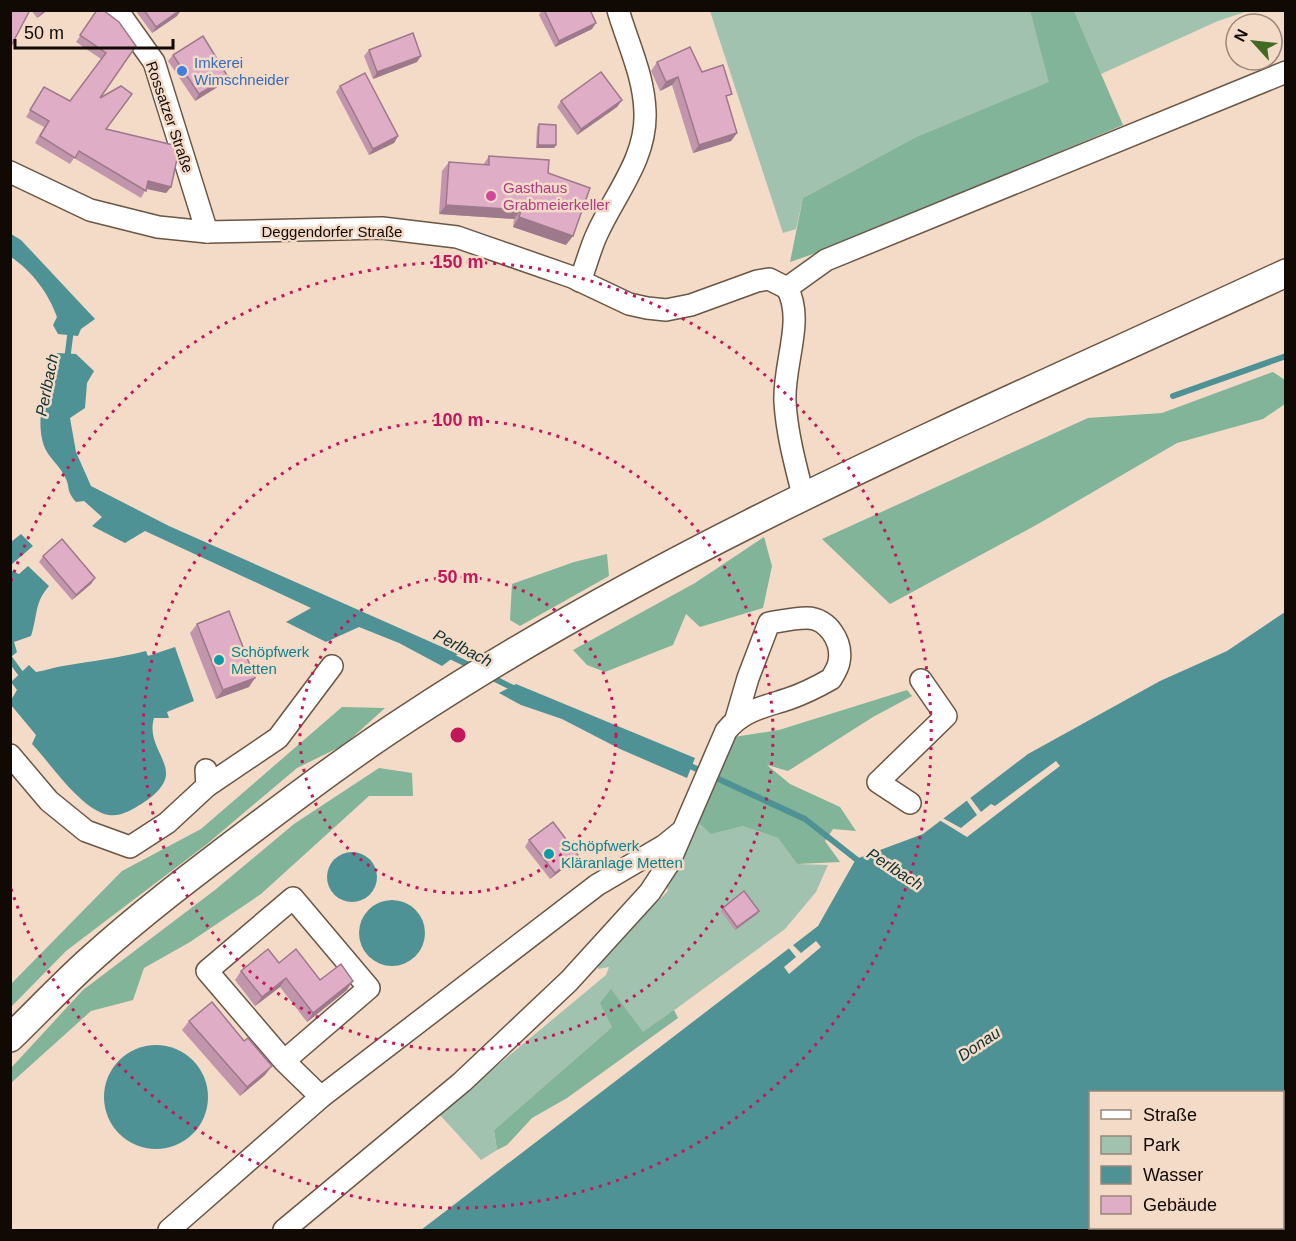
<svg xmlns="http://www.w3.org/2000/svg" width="1296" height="1241" font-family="Arial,sans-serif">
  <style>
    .green { fill: #a2c2b0 }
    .forest { fill: #81b498 }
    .water { fill: #4f9295; fill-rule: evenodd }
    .pier { fill: #f3dbc7 }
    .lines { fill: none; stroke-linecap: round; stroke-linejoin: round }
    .stream { stroke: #4f9295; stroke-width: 6 }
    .minor-casing { stroke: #6a5645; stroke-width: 24 }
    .major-casing { stroke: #6a5645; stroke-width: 30 }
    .minor { stroke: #fff; stroke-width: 21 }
    .major { stroke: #fff; stroke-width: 27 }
    .wall { fill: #c195ab }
    .shaded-wall { fill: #9d798b }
    .building { fill: #e0adc7; stroke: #9d798b; stroke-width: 1.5 }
    .ring { fill: none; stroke: #c2185b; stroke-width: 3; stroke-dasharray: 3 6 }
    .shop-dot { fill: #3f7fe0; stroke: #f3dbc7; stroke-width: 2 }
    .hotel-dot { fill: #d1479c; stroke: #f3dbc7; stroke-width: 2 }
    .culture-dot { fill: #0f9aa8; stroke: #f3dbc7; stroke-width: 2 }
    .labels { text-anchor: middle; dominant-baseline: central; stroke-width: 5; stroke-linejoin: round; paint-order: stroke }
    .shop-label { font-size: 15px; fill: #366cbe; stroke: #f3dbc7; text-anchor: start }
    .street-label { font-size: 15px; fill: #110904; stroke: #f3dbc7 }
    .hotel-label { font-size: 15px; fill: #b23c85; stroke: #f3dbc7; text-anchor: start }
    .culture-label { font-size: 15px; fill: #0d838f; stroke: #f3dbc7; text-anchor: start }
    .water-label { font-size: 16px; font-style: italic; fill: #0d3032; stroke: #f3dbc7 }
    .centre { fill: #c2185b; stroke: #f3dbc7; stroke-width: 3 }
    .ring-label { font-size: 18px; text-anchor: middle; font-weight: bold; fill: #c2185b; stroke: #f3dbc7; stroke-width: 5; stroke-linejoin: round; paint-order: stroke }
  </style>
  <rect width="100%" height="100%" fill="#f3dbc7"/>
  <g class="green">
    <polygon points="710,11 1030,11 1050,82 916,137 803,198 796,229 783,233"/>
    <polygon points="1074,11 1248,11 1218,21 1101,74"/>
    <polygon points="696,820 742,826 778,838 797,864 828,865 816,892 785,929 643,1033 611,990 612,1027 494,1130 497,1150 481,1160 439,1114 606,975 609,967 598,969 598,961 668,891 666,881"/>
  </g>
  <g class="forest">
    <polygon points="1030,11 1074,11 1123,125 845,243 790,262 803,198 916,137 1049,82"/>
    <polygon points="1273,372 1285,380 1285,404 1263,419 1177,443 1038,524 890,604 822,539 1088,418 1162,413"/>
    <polygon points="764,537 772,566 763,608 700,627 686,614 673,645 605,672 587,665 573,650 695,583"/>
    <polygon points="607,554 609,576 520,626 510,620 512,584 574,562"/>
    <polygon points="907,690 912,696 873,717 788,771 767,765 790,784 840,807 856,831 833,829 825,841 840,862 797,864 778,838 742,826 711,834 696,820 734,737 779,730"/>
    <polygon points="342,707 385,708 344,745 297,768 207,844 66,951 11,1007 11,984 122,871 201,829"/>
    <polygon points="379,768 412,773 413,796 369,796 261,894 190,942 144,968 133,1000 91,1011 11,1083 11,1068 83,990 215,890 294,824"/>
    <polygon points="611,989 643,1032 674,1010 678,1018 567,1098 532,1118 507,1145 497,1150 494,1130 612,1027 600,1003"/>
  </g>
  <g class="water">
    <path d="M11,234L21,240L95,319L81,329L78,336L58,334L53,325L57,317C49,294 32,271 11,257Z"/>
    <path d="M58,353L76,354L94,371L87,383L85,408L70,418L76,452L91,486L169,526L458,654L442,666L399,643L359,627L326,642L286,622L311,608L145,531L125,543L92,526L102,517L84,501L76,502C65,489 71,488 65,477C60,466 48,457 44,446C34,417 48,386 48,357Z"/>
    <path d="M21,534L33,546L12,564V571L19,574L28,566L49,586C34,603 38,615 31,636L14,642L17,652L11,657V542Z"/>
    <path d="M1285,612V1230H421L818,926L856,859L923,834L1028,754L1160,681L1227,651ZM1090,1092H1282V1228H1090Z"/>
    <path d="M175,647L194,701L167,712L169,718H154C147,742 167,757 166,775C165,787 152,797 143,803C133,809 121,817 109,815C82,811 51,764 32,744L36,735L11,705V700L17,690L11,682L29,665L36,672C45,671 54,667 63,666C92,661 119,658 146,651L148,656Z"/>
    <polygon points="516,684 695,758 687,778 620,749 562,719 521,705 499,693"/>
    <circle cx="352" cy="877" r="25"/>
    <circle cx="392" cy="933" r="33"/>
    <circle cx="156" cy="1097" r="52"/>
  </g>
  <g class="pier">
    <polygon points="1056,761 1060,766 967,837 936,818 939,816 961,828 977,815 965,798 968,795 981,812 991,804 995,806"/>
    <polygon points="816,941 821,947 789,974 784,967 796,957 787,946 791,943 801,953"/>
  </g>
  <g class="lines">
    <g class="stream">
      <polyline points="67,360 71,329"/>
      <polyline points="1173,396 1286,356"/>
      <polyline points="446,654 475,668"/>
      <polyline points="10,659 24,678"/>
      <polyline points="489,676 517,690"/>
      <polyline points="686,764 805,819 861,863"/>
    </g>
    <g class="minor-casing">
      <g id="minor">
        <polyline points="117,10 154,62 207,232"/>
        <polyline points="10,172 90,210 158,227 207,232 382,228 457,237 572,277 629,304 647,308 666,310 691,305 757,281 769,279 787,288"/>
        <path d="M580,281C586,266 590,249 597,234C615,194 647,158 645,112C644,76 628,44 618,10"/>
        <polyline points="787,288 826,260 1286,72"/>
        <path d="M787,288C805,320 783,364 785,402C787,435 796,467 804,499"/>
        <polyline points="10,755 49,801 86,831 130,847 167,823 207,786 206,770"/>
        <polyline points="207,786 278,738 332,666"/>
        <polyline points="910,803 878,782 946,716 921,680"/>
        <polyline points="284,1061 369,988 293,898 207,971 284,1061 321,1097"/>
        <polyline points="169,1230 321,1097 597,885 665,845 681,832"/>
        <path d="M284,1230L462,1082L569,981L650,892L669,863L726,731C743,710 764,707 788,699C803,694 817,687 831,679C834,674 838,668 839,662C843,642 828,618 807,618C794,618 781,621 769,623L748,678L736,719"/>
      </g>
    </g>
    <g class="major-casing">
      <path id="major" d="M10,1038C37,1012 63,984 91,959C144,911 203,867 261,823C309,787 357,751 408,718C682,538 989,411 1286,273"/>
    </g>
    <use href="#minor" class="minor"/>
    <use href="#major" class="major"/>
  </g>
  <g class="wall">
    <polygon points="31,10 48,10 37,18"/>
    <polygon points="97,10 119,22 100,98 106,129 171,187 166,193 146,189 141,198 74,158 70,164 35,143 44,127 26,117 44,87 70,101 101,59 76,42"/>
    <polygon points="135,10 181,10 177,16 152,33"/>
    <polygon points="542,10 590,10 592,29 555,47 539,15"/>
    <polygon points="369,50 417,62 373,79 364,56"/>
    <polygon points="173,55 228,77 224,83 195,101 168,61"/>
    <polygon points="657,62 702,72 728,101 737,133 731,141 693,153 672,85 660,91 651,71"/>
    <polygon points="340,86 398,136 394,143 369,155 336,92"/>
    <polygon points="622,100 617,107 577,135 557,107 561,101"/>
    <polygon points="539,124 556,145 554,148 536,148 537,127"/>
    <polygon points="489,156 548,173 566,245 513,227 514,219 439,214 442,171 449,162 483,165"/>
    <polygon points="43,556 95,578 91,584 72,600 39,562"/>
    <polygon points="197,624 249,687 216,699 190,633"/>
    <polygon points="529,840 573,861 550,879 525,847"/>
    <polygon points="723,908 759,911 757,914 735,930 721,911"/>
    <polygon points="279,963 320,980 347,990 307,1022 280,987 255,1006 235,980 241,971"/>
    <polygon points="189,1021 244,1041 265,1075 240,1096 182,1030"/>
  </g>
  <g class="shaded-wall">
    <polygon points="48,10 37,18 43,11"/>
    <polygon points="180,10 181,10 177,16 152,33 156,27"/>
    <polygon points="596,23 592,29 555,47 559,41"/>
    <polygon points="421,56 417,62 373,79 377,72"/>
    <polygon points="228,77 224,83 195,101 199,94"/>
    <polygon points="678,77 672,85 660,91 666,82"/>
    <polygon points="622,100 617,107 577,135 581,129"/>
    <polygon points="737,133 731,141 693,153 699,145"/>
    <polygon points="398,136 394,143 369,155 373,149"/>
    <polygon points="538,145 556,145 554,148 536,148"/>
    <polygon points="148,181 171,187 166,193 143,188"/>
    <polygon points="446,205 521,210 514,219 439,214"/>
    <polygon points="519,217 573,236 566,245 513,227"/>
    <polygon points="95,578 91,584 72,600 76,595"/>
    <polygon points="255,678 249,687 216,699 223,690"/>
    <polygon points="578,855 573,861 550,879 555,873"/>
    <polygon points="759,911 757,914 735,930 737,927"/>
    <polygon points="286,978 280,987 255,1006 262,997"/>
    <polygon points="353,981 347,990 307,1022 313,1013"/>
    <polygon points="272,1066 265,1075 240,1096 247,1087"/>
  </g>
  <g class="building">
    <polygon points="10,10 30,10 10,48"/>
    <polygon points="97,10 103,10 119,22 136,46 100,98 121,86 132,94 106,129 173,145 177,159 171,187 148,181 146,191 79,151 75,158 40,136 49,121 30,110 44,87 70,101 106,53 80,35"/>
    <polygon points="144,10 180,10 156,27"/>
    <polygon points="544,10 590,10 596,23 559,41"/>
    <polygon points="413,33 421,56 377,72 369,50"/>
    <polygon points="203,36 228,77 199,94 173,55"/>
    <polygon points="690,47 702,72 723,65 732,94 726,96 737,133 699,145 678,77 666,82 657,62"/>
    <polygon points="601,72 622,100 581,129 561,101"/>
    <polygon points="365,73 398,136 373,149 340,86"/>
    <polygon points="539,124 556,125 556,145 538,145"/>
    <polygon points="489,156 549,160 548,173 590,188 573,236 519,217 521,210 446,205 449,162 489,165"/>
    <polygon points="62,539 95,578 76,595 43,556"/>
    <polygon points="229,611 255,678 223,690 197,624"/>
    <polygon points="553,822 578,855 555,873 529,840"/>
    <polygon points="744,891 759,911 737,927 723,908"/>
    <polygon points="268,949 279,963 296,949 320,980 341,964 353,981 313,1013 286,978 262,997 241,971"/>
    <polygon points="212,1002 244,1041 248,1038 272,1066 247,1087 189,1021"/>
  </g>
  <g class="ring">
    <circle cx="458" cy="735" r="158"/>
    <circle cx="458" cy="735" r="315"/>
    <path d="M11 581A473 473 0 1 1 11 889"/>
  </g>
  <circle class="shop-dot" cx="182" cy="71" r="6"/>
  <circle class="hotel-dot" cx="491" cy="196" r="6"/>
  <g class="culture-dot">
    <circle cx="219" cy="660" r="6"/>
    <circle cx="549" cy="854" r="6"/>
  </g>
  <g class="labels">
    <g class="shop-label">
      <text x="194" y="62">Imkerei<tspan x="194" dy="17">Wimschneider</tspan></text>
    </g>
    <g class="street-label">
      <text transform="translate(170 117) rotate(71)">Rossatzer Straße</text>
      <text x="332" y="231">Deggendorfer Straße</text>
    </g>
    <g class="hotel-label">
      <text x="503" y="187">Gasthaus<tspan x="503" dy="17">Grabmeierkeller</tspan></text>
    </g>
    <g class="culture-label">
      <text x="231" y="651">Schöpfwerk<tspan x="231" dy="17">Metten</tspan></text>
      <text x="561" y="845">Schöpfwerk<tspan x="561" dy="17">Kläranlage Metten</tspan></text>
    </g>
    <g class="water-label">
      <text transform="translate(47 385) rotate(-79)">Perlbach</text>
      <text transform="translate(463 648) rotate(27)">Perlbach</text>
      <text transform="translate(895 869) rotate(33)">Perlbach</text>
      <text transform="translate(979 1044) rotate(-34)">Donau</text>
    </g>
  </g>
  <circle cx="458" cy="735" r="9" class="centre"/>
  <g class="ring-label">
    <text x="458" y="268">150 m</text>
    <text x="458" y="426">100 m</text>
    <text x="458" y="583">50 m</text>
  </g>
  <rect width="1296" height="1241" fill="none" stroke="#110904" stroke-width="24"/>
  <rect x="1089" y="1091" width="195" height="138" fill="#f3dbc7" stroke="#998779" stroke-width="1.5"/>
  <rect x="1101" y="1110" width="30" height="9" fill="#ffffff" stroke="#998779" stroke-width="1.5"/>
  <text x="1143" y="1121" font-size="18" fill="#110904">Straße</text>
  <rect x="1101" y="1136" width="30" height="18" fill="#a2c2b0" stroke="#998779" stroke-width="1.5"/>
  <text x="1143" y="1151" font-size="18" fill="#110904">Park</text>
  <rect x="1101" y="1166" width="30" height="18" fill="#4f9295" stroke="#998779" stroke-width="1.5"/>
  <text x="1143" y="1181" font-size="18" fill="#110904">Wasser</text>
  <rect x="1101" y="1196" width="30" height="18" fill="#e0adc7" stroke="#998779" stroke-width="1.5"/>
  <text x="1143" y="1211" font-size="18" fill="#110904">Gebäude</text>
  <g transform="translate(1254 42) rotate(297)"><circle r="28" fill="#f3dbc7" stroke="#998779" stroke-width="1.5"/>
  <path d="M0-4.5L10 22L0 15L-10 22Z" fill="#436924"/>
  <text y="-9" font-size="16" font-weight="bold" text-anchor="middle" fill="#110904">N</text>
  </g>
  <path d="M15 39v9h158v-9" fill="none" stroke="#110904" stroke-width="3"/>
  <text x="24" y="39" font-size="18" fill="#110904" stroke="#f3dbc7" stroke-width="4.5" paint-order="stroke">50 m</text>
</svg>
